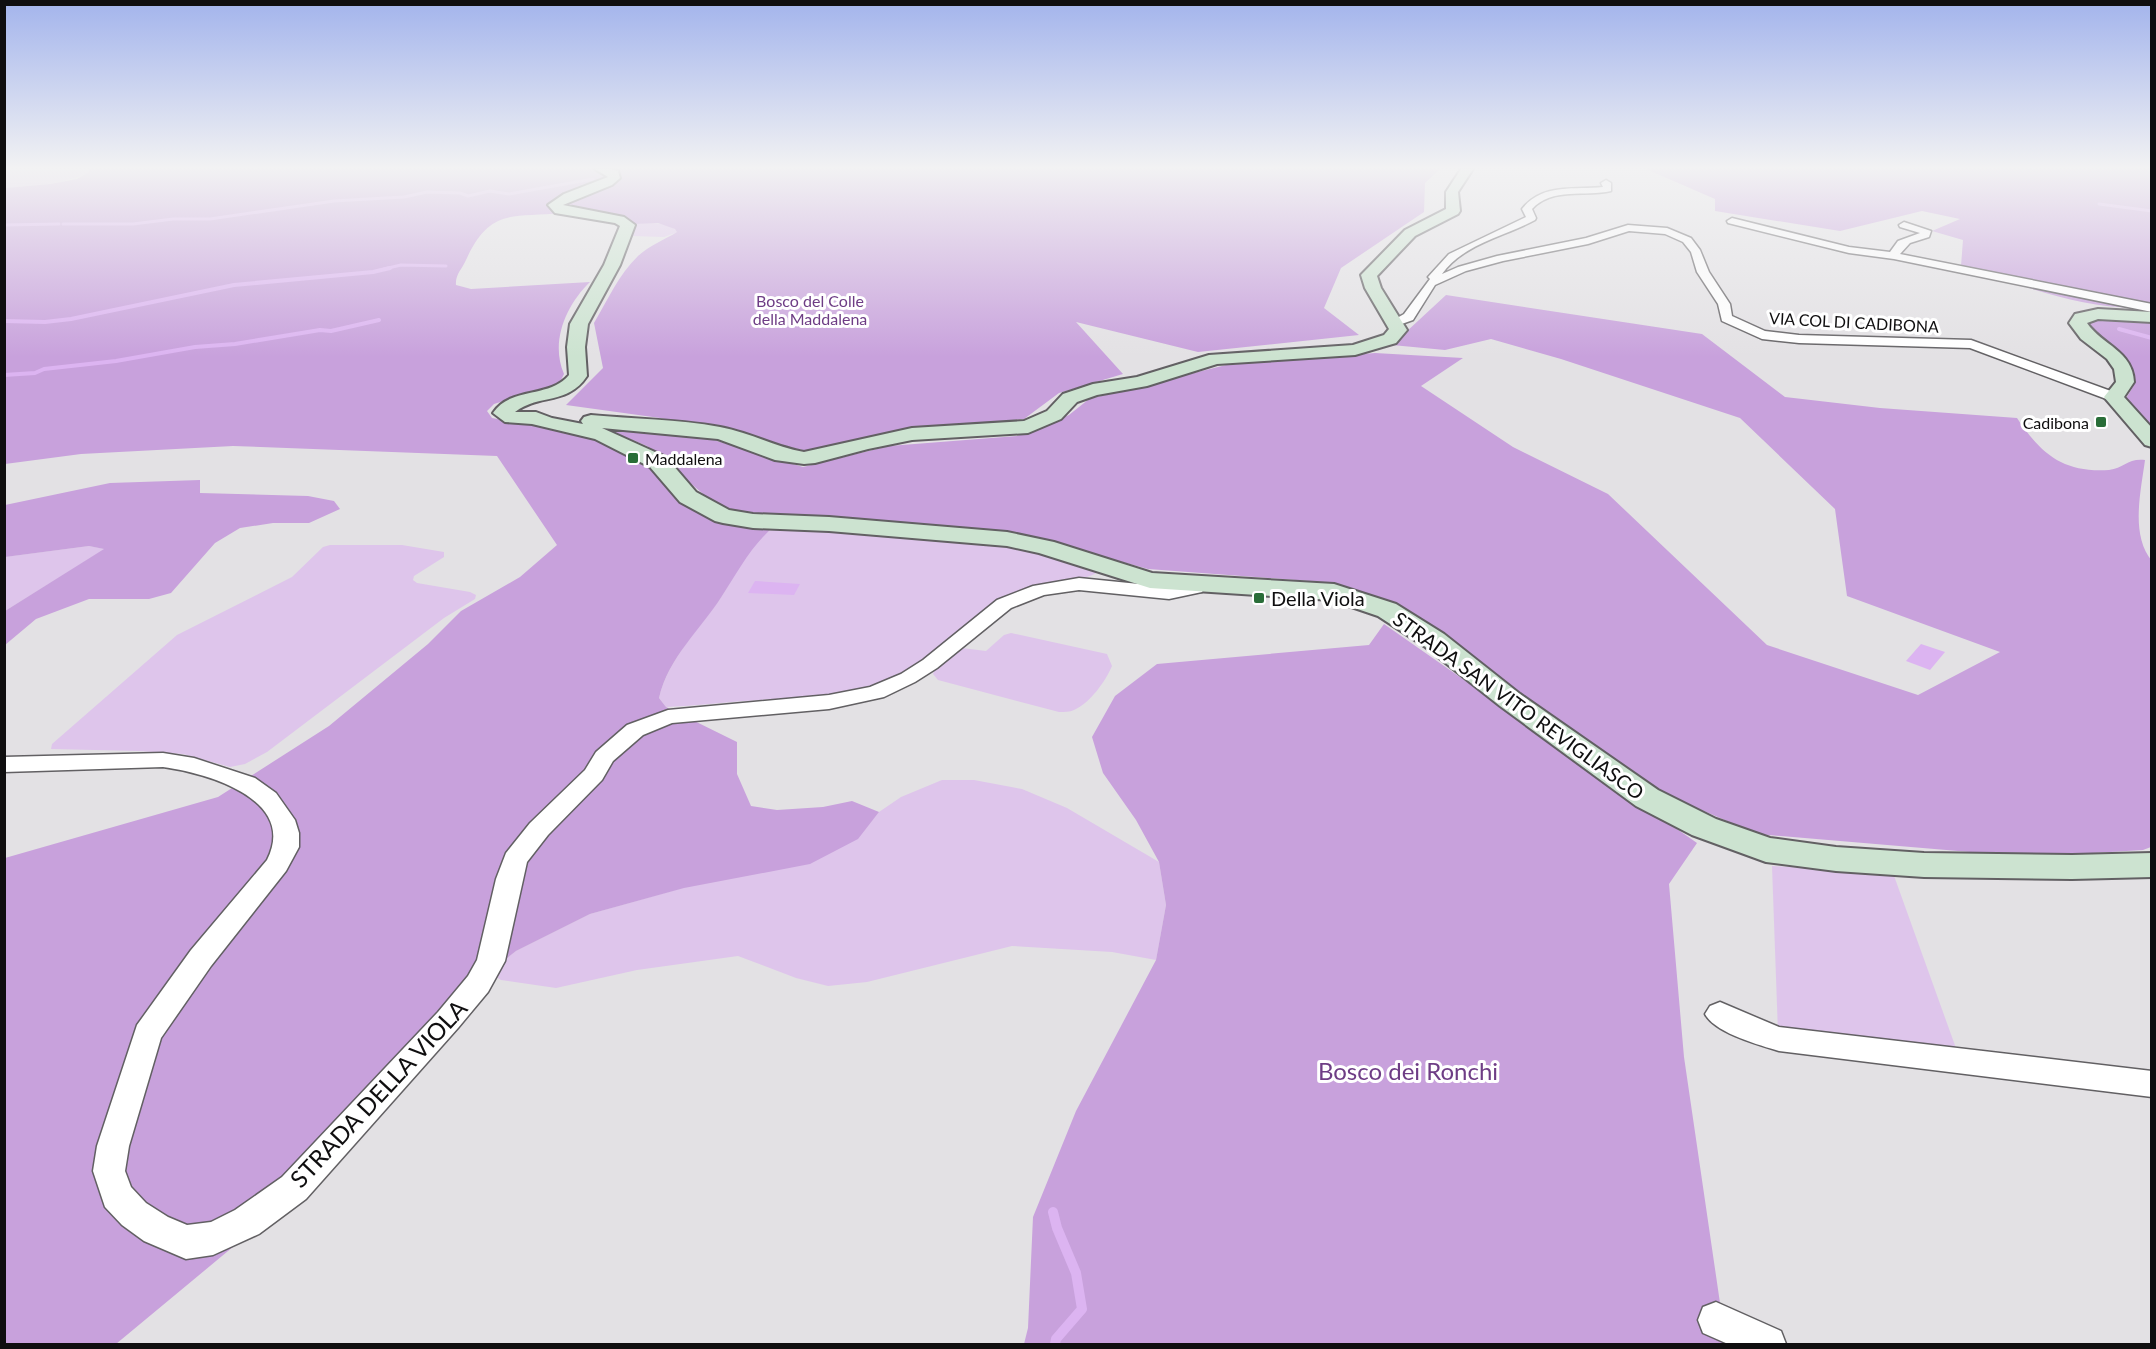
<svg xmlns="http://www.w3.org/2000/svg" width="2156" height="1349" font-family="Lato,sans-serif">
  <style>
    .green { fill: #dec5eb }
    .forest { fill: #c8a1dc }
    .water { fill: #dcb4f1 }
    .lines { fill: none; stroke-linecap: round; stroke-linejoin: round }
    .stream-far2 { stroke: #dcb4f1; stroke-width: 3 }
    .stream-far1 { stroke: #dcb4f1; stroke-width: 4 }
    .stream { stroke: #dcb4f1; stroke-width: 10 }
    .street-casing { stroke: #626063; stroke-width: 3 }
    .secondary-casing { stroke: #626063; stroke-width: 4 }
    .street { fill: #fff; fill-rule: evenodd }
    .secondary { fill: #cce3d0; fill-rule: evenodd }
    .poi-dot { fill: #296d38; stroke: #fff; stroke-width: 2 }
    .labels { text-anchor: middle; dominant-baseline: central; stroke-width: 6; stroke-linejoin: round; paint-order: stroke }
    .far-park-label { font-size: 16px; fill: #6e3d85; stroke: #fff }
    .far-street-label { font-size: 16px; fill: #0f0e0f; stroke: #fff }
    .far-poi-label { font-size: 16px; fill: #0f0e0f; stroke: #fff; text-anchor: end }
    .poi-label { font-size: 20px; fill: #0f0e0f; stroke: #fff; text-anchor: start }
    .street-label { font-size: 20px; fill: #0f0e0f; stroke: #fff }
    .near-park-label { font-size: 24px; fill: #6e3d85; stroke: #fff }
    .near-street-label { font-size: 24px; fill: #0f0e0f; stroke: #fff }
  </style>
  <rect width="100%" height="100%" fill="#e3e1e4"/>
  <g class="green">
    <path d="M5,169H89L90,172C64,185 33,185 5,188Z"/>
    <path d="M640,223C653,223 669,222 678,232L664,237L632,236L633,224Z"/>
    <path d="M787,527L1012,544L1100,570C1092,581 1039,584 1022,590C978,607 948,648 907,671C856,698 799,697 743,701C717,703 691,706 666,707L659,698C668,660 698,630 720,599C735,577 747,546 769,531C774,527 781,528 787,527Z"/>
    <polygon points="330,545 402,545 444,552 444,557 414,576 413,580 417,583 470,592 476,595 475,599 444,618 267,752 245,764 230,767 183,754 138,751 51,749 52,744 177,635 292,577 323,547"/>
    <polygon points="89,546 105,549 5,611 4,557"/>
    <path d="M1011,633L1107,654L1112,666C1105,682 1090,703 1074,710C1070,712 1064,712 1059,712L938,680L933,674L935,669L962,648L986,651L1004,635Z"/>
    <polygon points="942,780 974,780 1022,789 1067,808 1159,862 1166,905 1156,960 1112,952 1012,946 867,982 828,986 796,978 738,956 637,970 556,988 501,980 493,975 500,963 516,951 590,914 857,839 879,812 901,797"/>
    <polygon points="1772,866 1893,873 1957,1051 1778,1033"/>
  </g>
  <g class="forest">
    <path d="M89,169H592L607,177C596,192 564,190 548,206L551,210L562,213C513,218 490,207 466,260C462,269 455,275 456,285L471,289L590,282C566,305 550,342 564,374L559,384L494,404L487,411L492,418L587,435L647,461L665,479L674,497L711,520L771,529C750,548 737,573 722,596C701,629 668,658 659,698L666,707L737,742V774L751,806L777,810L823,807L852,801L879,812L858,839L810,864L684,888L590,914L516,951L478,981L257,1227L116,1344H5V858L218,797L329,726L428,644L461,611L520,577L557,545L497,456L233,446L81,454L5,464V188L50,184L77,179L89,172Z"/>
    <path d="M609,169H1440L1425,183L1424,212L1341,268L1324,308L1359,335L1198,352L1076,322L1123,374L1059,393L1024,419L905,431L811,452L660,418L566,405L603,368L594,323C607,301 619,274 638,256C650,245 664,240 677,232L675,229L658,223L633,224L566,208L561,204L611,183L622,177L617,171Z"/>
    <path d="M1646,169H2151V307C2086,312 2023,285 1961,266L1963,240L1932,231L1960,219L1922,211L1840,231L1715,211V199Z"/>
    <path d="M1446,295L1702,334L1785,397L1880,408L2017,418C2041,454 2063,473 2109,470C2124,468 2128,458 2145,460C2141,491 2130,535 2152,561L2151,847L2143,850L2029,857L1757,834L1653,789L1399,605L1322,582L1148,569L1009,531L878,521L772,518L749,514L716,505L647,446L613,432L565,422L704,437L803,467L889,446L1017,436L1069,415L1089,399L1226,365L1375,353L1463,358L1421,386L1513,447L1608,494L1767,645L1918,695L2000,652L1847,596L1835,509L1740,418L1561,359L1491,339L1445,350L1392,345Z"/>
    <polygon points="2099,318 2151,318 2151,429 2125,400 2134,385 2125,361 2085,325"/>
    <polygon points="200,480 200,493 308,496 334,501 340,509 309,523 273,523 240,528 215,543 171,593 149,599 89,599 36,619 5,645 5,611 104,549 89,546 5,557 5,505 110,483"/>
    <polygon points="1384,624 1697,843 1669,884 1684,1057 1726,1344 1024,1344 1028,1328 1033,1217 1076,1111 1156,960 1166,905 1159,862 1136,820 1103,773 1092,737 1115,696 1157,664 1369,645"/>
  </g>
  <g class="water">
    <polygon points="755,581 800,584 794,595 748,593"/>
    <polygon points="1921,644 1945,652 1930,670 1906,661"/>
  </g>
  <g class="lines">
    <g class="stream-far2">
      <polyline points="2099,204 2152,211"/>
      <polyline points="63,224 133,224 173,219 210,219 334,201 404,197 427,192 460,193 468,196 490,191 509,194 593,179"/>
      <polyline points="4,225 59,224"/>
      <polyline points="384,269 401,265 446,266"/>
    </g>
    <g class="stream-far1">
      <polyline points="4,321 45,322 71,319 234,285 373,272 390,268"/>
      <polyline points="2119,329 2152,338"/>
      <polyline points="4,375 35,373 44,369 116,361 195,347 235,344 320,330 331,331 379,320"/>
    </g>
    <polyline class="stream" points="1053,1212 1057,1228 1076,1273 1082,1309 1056,1339 1055,1344"/>
    <g class="street-casing">
      <g id="street">
        <path d="M1606,180L1611,183V191C1585,197 1552,187 1532,209L1536,218L1535,220C1504,237 1463,244 1442,274L1458,267L1497,256L1586,238L1628,225L1667,228L1691,238L1700,250L1709,272L1730,304L1732,316L1765,331L1799,335L1971,340L2119,394L2121,397L2119,400H2109L1970,348L1799,343L1762,339L1722,321L1718,304L1697,272L1691,252L1683,242L1665,234L1629,231L1588,244L1503,261L1466,271L1435,285L1413,320L1396,326L1390,322L1404,314L1430,279L1428,277L1449,254L1526,217L1522,209C1542,183 1574,190 1603,187L1601,183Z"/>
        <polygon points="1732,218 1849,247 1890,252 1898,241 1920,233 1900,227 1899,225 1904,222 1931,231 1929,237 1910,243 1900,254 2152,304 2152,312 1894,259 1849,253 1728,223 1727,221"/>
        <path d="M1199,577L1206,579L1208,583L1202,592L1169,599L1079,590L1044,595L1011,608L937,668L915,682L884,697L829,709L672,723L643,735L613,761L602,780L548,835L527,862L505,961L488,992L458,1028L306,1199L259,1234L213,1255L186,1259L144,1241L122,1225L105,1207L93,1171L97,1146L137,1025L191,950L267,860C298,799 207,773 163,767L4,772V757L163,753L194,758L255,778L276,793L295,820L299,833V847L286,871L211,966L161,1038L129,1146L125,1171L131,1187L146,1203L168,1217L187,1225L211,1222L235,1210L282,1177L438,1012L468,976L477,960L496,879L506,853L530,823L585,770L596,752L627,725L668,710L829,695L870,687L901,674L923,660L997,600L1033,586L1079,578L1169,587L1189,584L1192,579Z"/>
        <path d="M1720,1002L1779,1027L2152,1071V1097L1779,1051C1759,1045 1715,1033 1705,1014L1710,1006Z"/>
        <polygon points="1716,1302 1781,1331 1786,1344 1728,1344 1703,1333 1698,1320 1703,1307"/>
      </g>
    </g>
    <g class="secondary-casing">
      <g id="secondary">
        <path d="M595,169H611L618,171L620,178L612,185L563,205L624,217L635,225L620,265L588,324L585,347L587,376C567,406 540,393 515,412H536L552,418L583,424L581,421L584,417L591,415C633,419 678,419 720,427C749,432 775,447 804,452L912,428L1024,421L1047,411L1063,394L1093,384L1137,377L1209,355L1353,345L1384,335L1389,329L1365,288L1361,275L1405,230L1446,209V192L1461,169H1473L1458,192L1460,211L1458,214L1415,236L1377,276L1381,288L1407,330L1396,343L1355,355L1217,364L1147,386L1097,395L1077,402L1061,419L1028,433L912,440L868,449L815,463L804,464L775,460L718,439L602,428L666,457L696,492L729,510L753,514L829,517L1007,532L1054,542L1152,573L1334,584L1396,604L1444,634L1520,694L1658,790L1716,819L1770,838L1836,847L1924,853L2072,855L2152,853V877L2072,879L1924,877L1836,871L1766,862L1692,835L1636,806L1500,706L1424,646L1378,616L1331,600L1150,588L1039,553L1007,546L829,531L753,528L723,523L715,521L680,502L650,467L595,439L532,424L505,422L493,413C511,386 549,399 569,375L567,347L570,324L604,265L620,226L615,223L555,213L548,205L564,194L608,177Z"/>
        <path d="M2098,309L2152,312V322L2098,319L2087,323C2102,345 2133,351 2134,382L2124,397L2152,428V447L2145,445L2104,397L2116,382L2114,369L2107,359L2081,339L2069,323L2075,314Z"/>
      </g>
    </g>
    <use href="#street" class="street"/>
    <use href="#secondary" class="secondary"/>
  </g>
  <linearGradient id="sky" x2="0" y2="1"><stop stop-color="#a3b4ec"/><stop offset="0.47" stop-color="#f2f2f3"/><stop offset="1" stop-color="#f2f2f3" stop-opacity="0"/></linearGradient>
  <rect width="2156" height="357" fill="url(#sky)"/>
  <g class="poi-dot">
    <rect x="2095" y="416" width="12" height="12" rx="3"/>
    <rect x="627" y="452" width="12" height="12" rx="3"/>
    <rect x="1253" y="592" width="12" height="12" rx="3"/>
  </g>
  <g class="labels">
    <g class="far-park-label">
      <text x="810" y="300">Bosco del Colle<tspan x="810" dy="18">della Maddalena</tspan></text>
    </g>
    <g class="far-street-label">
      <text transform="translate(1854 322) rotate(3)">VIA COL DI CADIBONA</text>
    </g>
    <g class="far-poi-label">
      <text x="2089" y="422">Cadibona</text>
      <text x="645" y="458" text-anchor="start">Maddalena</text>
    </g>
    <g class="poi-label">
      <text x="1271" y="598">Della Viola</text>
    </g>
    <g class="street-label">
      <text transform="translate(1519 705) rotate(36)">STRADA SAN VITO REVIGLIASCO</text>
    </g>
    <g class="near-park-label">
      <text x="1408" y="1070">Bosco dei Ronchi</text>
    </g>
    <g class="near-street-label">
      <text transform="translate(378 1093) rotate(-47)">STRADA DELLA VIOLA</text>
    </g>
  </g>
  <rect width="2156" height="1349" fill="none" stroke="#0f0e0f" stroke-width="12"/>
</svg>
